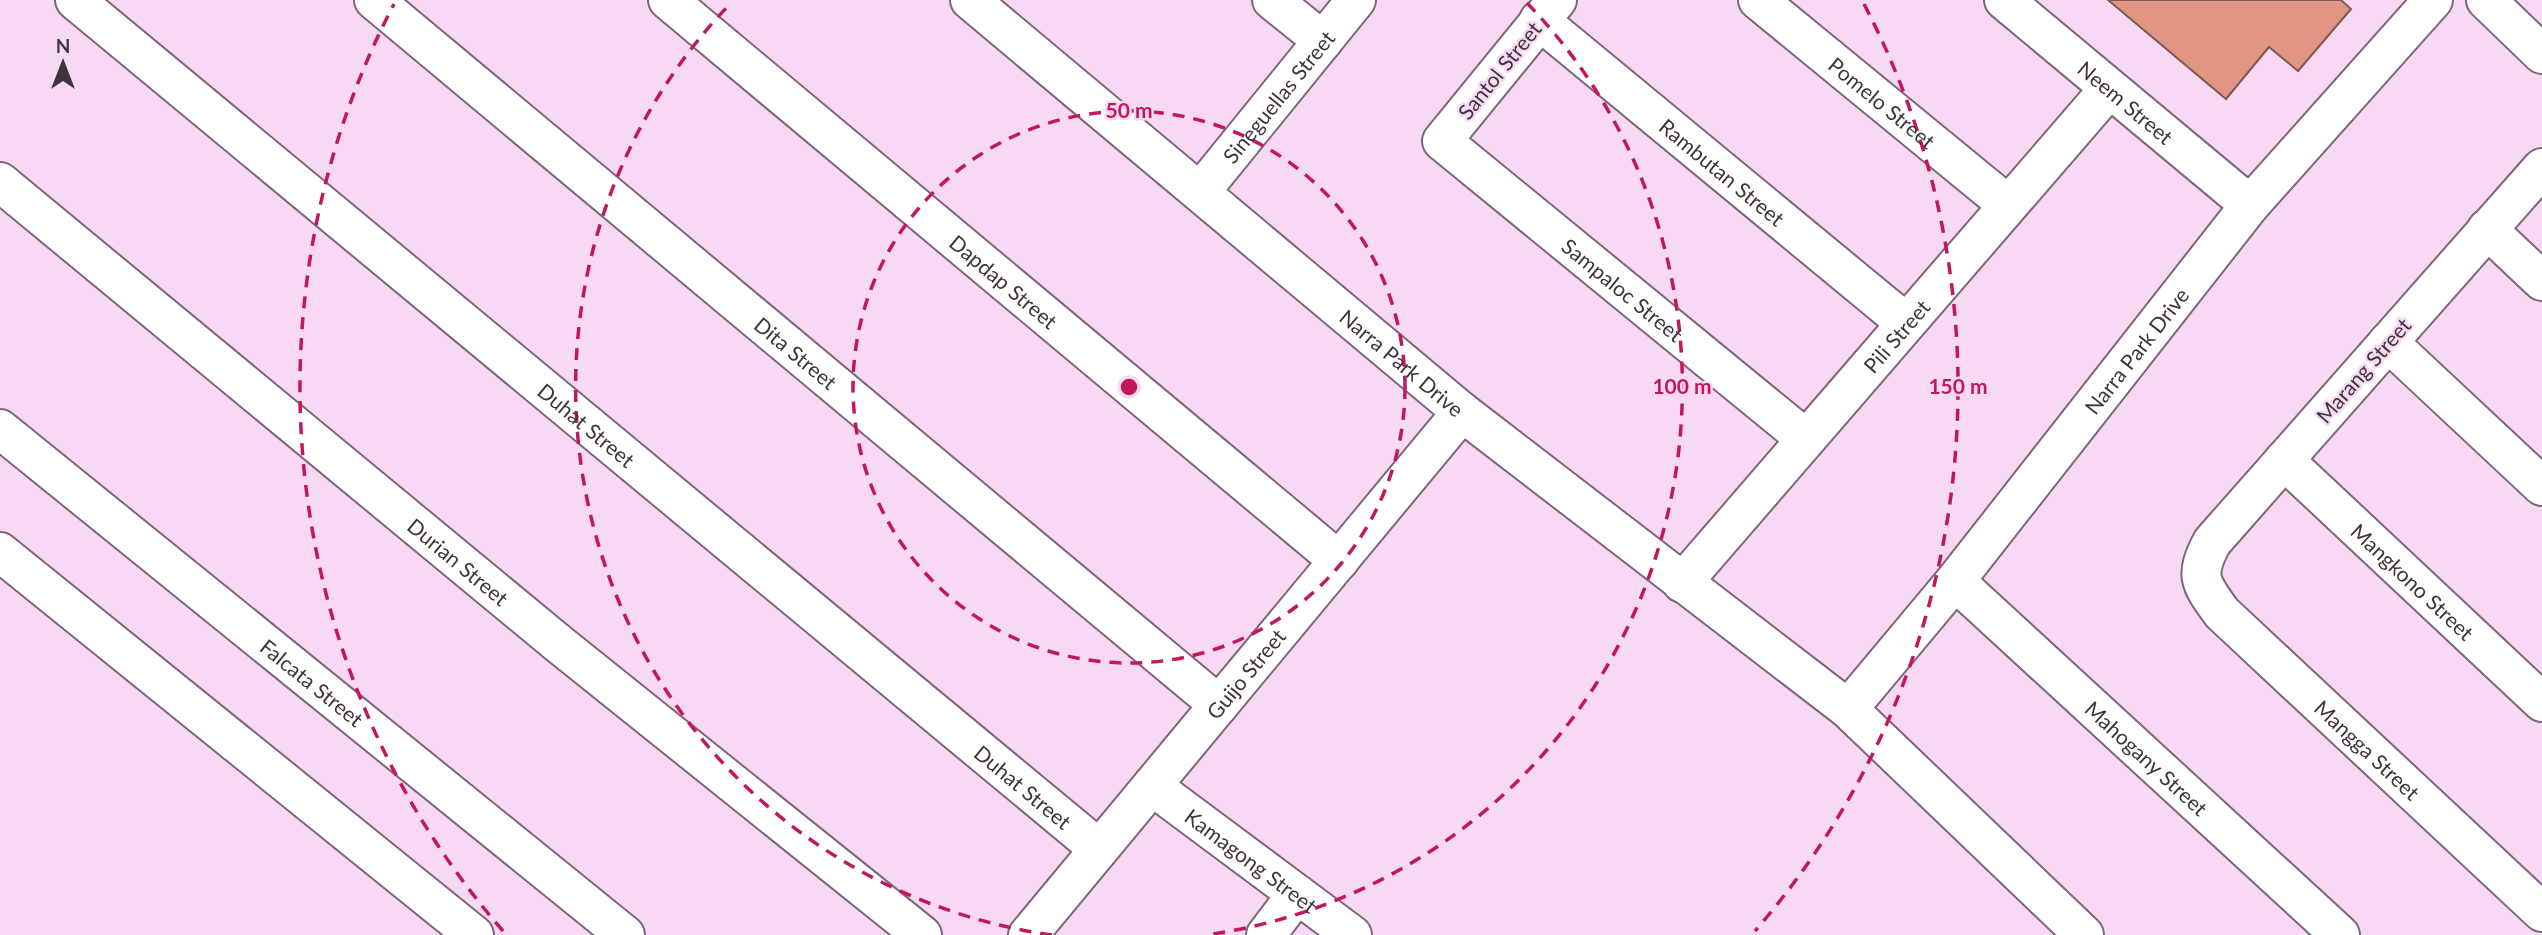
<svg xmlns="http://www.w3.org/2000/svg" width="2542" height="935" font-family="Lato,sans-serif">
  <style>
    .building { fill: #e39584; stroke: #7e5b53; stroke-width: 2 }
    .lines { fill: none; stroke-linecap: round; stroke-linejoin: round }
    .minor-casing { stroke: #7e657d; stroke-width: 42 }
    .minor { stroke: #fff; stroke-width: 38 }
    .ring { fill: none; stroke: #c2185b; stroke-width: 3.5; stroke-dasharray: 12 9 }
    .labels { text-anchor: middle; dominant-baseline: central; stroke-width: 5; stroke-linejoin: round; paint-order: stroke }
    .street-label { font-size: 21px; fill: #3f333e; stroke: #f7d9f4 }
    .centre { fill: #c2185b; stroke: #f7d9f4; stroke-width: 3.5 }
    .ring-label { font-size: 21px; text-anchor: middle; font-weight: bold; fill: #c2185b; stroke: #f7d9f4; stroke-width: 5; stroke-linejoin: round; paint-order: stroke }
  </style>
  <rect width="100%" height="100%" fill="#f7d9f4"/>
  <polygon class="building" points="2108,0 2341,0 2351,9 2298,71 2269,47 2226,99"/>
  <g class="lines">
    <g class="minor-casing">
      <g id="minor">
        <path id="s1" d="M75,0L1099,849"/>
        <path id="s2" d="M374,0L1219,705"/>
        <path id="s3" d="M668,0L1339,561"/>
        <path id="s4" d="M970,0L1462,412L1848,709L2084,935"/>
        <polyline points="1272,0 1323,41"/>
        <path id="s5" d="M1557,0L1442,141L1806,439"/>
        <path id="s6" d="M1758,0L2008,205"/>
        <path id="s7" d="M2004,0L2250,205"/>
        <polyline points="2486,0 2542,54"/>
        <path id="s8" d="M1539,20L1906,323"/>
        <path id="s9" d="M2542,168L2212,542C2194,576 2200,583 2222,613L2542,912"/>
        <path id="s10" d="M0,182L559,644L922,935"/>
        <path id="s11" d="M1201,191L1356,0"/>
        <polyline points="2487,229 2542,281"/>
        <polyline points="2388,342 2542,486"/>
        <path id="s12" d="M0,429L625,935"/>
        <path id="s13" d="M2284,460L2542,702"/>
        <polyline points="0,552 474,935"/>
        <path id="s14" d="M1955,581L2340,935"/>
        <path id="s15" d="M1682,583L2109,89"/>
        <path id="s16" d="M1848,709L1955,581L2250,205L2433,0"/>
        <path id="s17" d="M1152,786L1352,935"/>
        <path id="s18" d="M1028,935L1462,412"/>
        <polyline points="1266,935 1297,894"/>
      </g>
    </g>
    <use href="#minor" class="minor"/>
  </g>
  <g class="ring">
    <circle cx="1129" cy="387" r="276"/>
    <path d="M1052 935A553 553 0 0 1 731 3M1527 3A553 553 0 0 1 1206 935"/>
    <path d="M503 931A829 829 0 0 1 394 4M1864 4A829 829 0 0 1 1755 931"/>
  </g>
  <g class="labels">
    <g class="street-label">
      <text transform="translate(1499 70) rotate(-51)">Santol Street</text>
      <text stroke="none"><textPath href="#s11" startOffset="122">Sineguellas Street</textPath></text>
      <text stroke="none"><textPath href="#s6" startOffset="161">Pomelo Street</textPath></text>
      <text stroke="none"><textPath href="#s7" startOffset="159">Neem Street</textPath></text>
      <text stroke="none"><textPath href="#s8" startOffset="238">Rambutan Street</textPath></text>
      <text stroke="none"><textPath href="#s3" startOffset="438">Dapdap Street</textPath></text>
      <text stroke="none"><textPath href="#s5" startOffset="416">Sampaloc Street</textPath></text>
      <text stroke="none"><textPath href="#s15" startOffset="327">Pili Street</textPath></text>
      <text stroke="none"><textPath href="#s16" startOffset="460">Narra Park Drive</textPath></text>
      <text stroke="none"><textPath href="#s2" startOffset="550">Dita Street</textPath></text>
      <text stroke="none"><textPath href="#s4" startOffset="564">Narra Park Drive</textPath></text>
      <text transform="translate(2363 370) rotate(-49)">Marang Street</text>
      <text stroke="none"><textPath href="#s1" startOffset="665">Duhat Street</textPath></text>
      <text stroke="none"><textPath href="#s10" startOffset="595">Durian Street</textPath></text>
      <text stroke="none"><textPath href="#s13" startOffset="177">Mangkono Street</textPath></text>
      <text stroke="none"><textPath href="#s18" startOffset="340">Guijo Street</textPath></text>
      <text stroke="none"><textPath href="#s12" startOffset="402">Falcata Street</textPath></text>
      <text stroke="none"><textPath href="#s9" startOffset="777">Mangga Street</textPath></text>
      <text stroke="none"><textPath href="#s14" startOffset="261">Mahogany Street</textPath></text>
      <text stroke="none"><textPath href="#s1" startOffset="1232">Duhat Street</textPath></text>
      <text stroke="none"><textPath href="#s17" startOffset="124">Kamagong Street</textPath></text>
    </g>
  </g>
  <circle cx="1129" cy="387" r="10" class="centre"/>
  <g class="ring-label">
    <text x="1129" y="118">50 m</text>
    <text x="1682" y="394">100 m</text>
    <text x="1958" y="394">150 m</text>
  </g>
  <g transform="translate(63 63)" stroke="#f7d9f4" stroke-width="5" paint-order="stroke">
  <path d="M0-5L12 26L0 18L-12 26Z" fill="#3f333e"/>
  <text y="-10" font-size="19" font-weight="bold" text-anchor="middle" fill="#3f333e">N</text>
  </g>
</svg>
